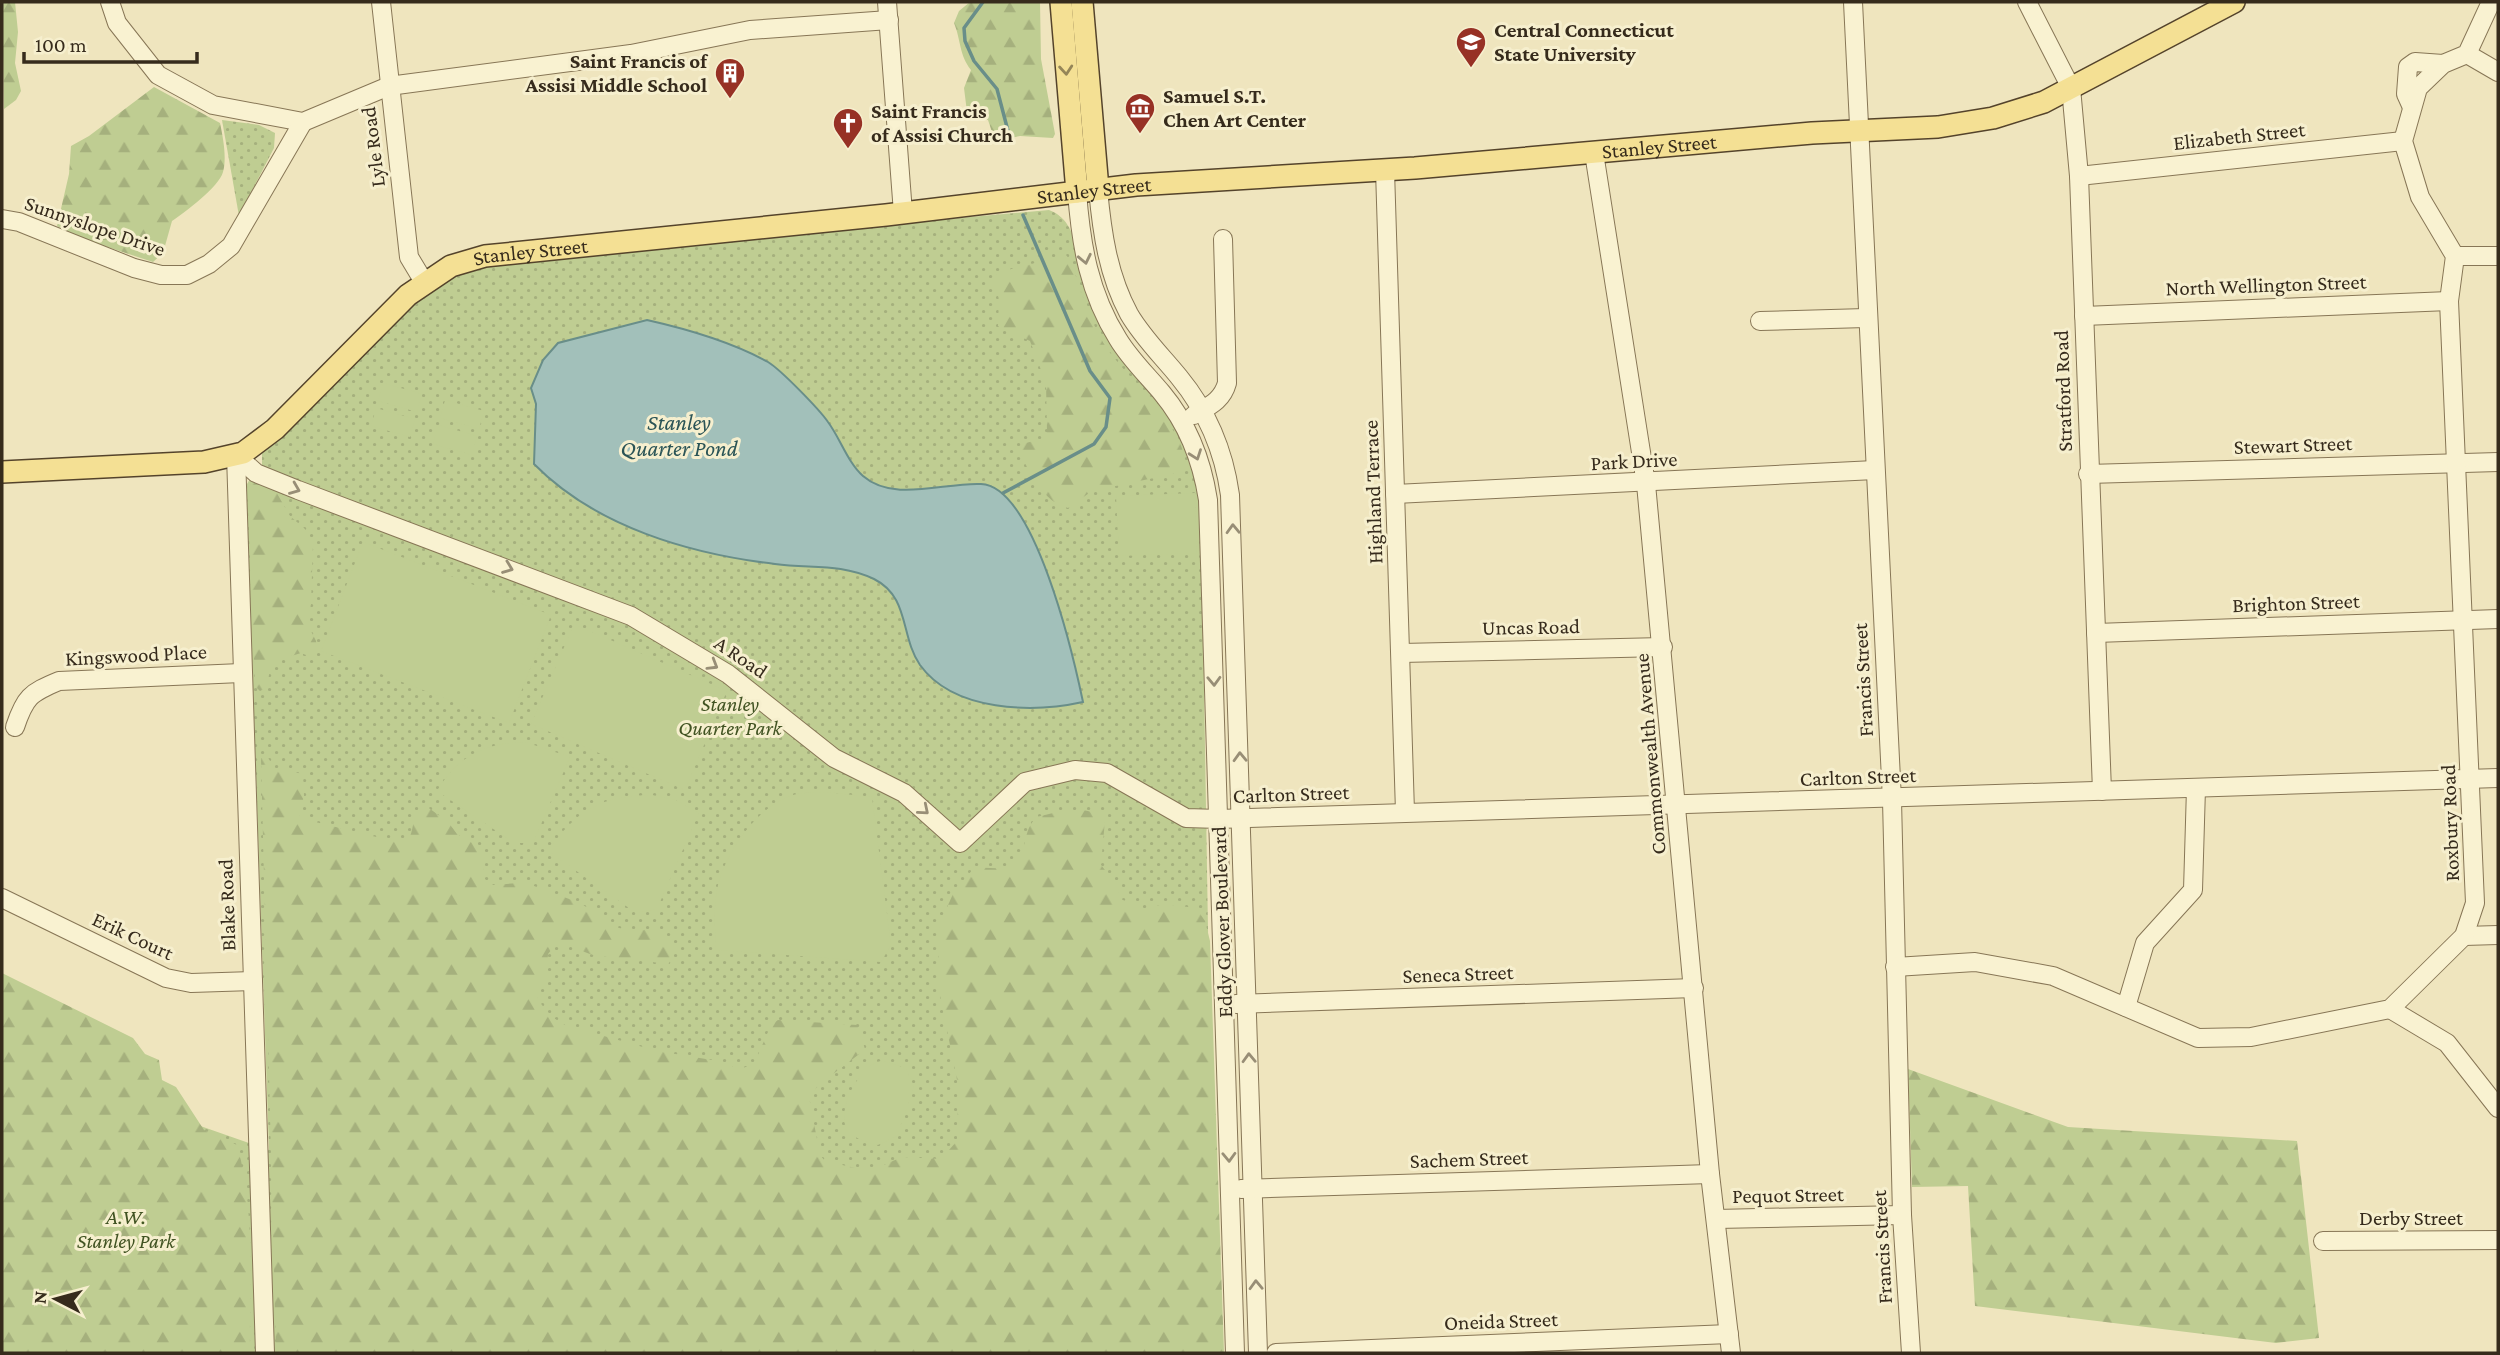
<svg xmlns="http://www.w3.org/2000/svg" width="2500" height="1355" font-family="'Crimson Pro',serif">
  <style>
    .green { fill: url(#green-dots) }
    .forest { fill: url(#forest-firs) }
    .pitch { fill: #bfcd92 }
    .water { fill: #a2c0ba; stroke: #698e89; stroke-width: 2 }
    .lines { fill: none; stroke-linecap: round; stroke-linejoin: round }
    .stream { stroke: #698e89; stroke-width: 3.5 }
    .minor-casing { stroke: #877656; stroke-width: 20 }
    .major-casing { stroke: #54432b; stroke-width: 24 }
    .minor { stroke: #f9f2d1; stroke-width: 18 }
    .major { stroke: #f4e094; stroke-width: 21 }
    .oneway { stroke: #958658 }
    .oneway2 { stroke: #988e76 }
    .labels { text-anchor: middle; dominant-baseline: central; stroke-width: 6; stroke-linejoin: round; paint-order: stroke }
    .poi-label { font-size: 21px; font-weight: bold; fill: #362b1c; stroke: #f6efce; text-anchor: start }
    .street-label { font-size: 21px; fill: #362b1c; stroke: #f6efce }
    .park-label { font-size: 21px; font-style: italic; fill: #415322; stroke: #f6efce }
    .water-label { font-size: 23px; font-style: italic; fill: #2a5456; stroke: #f6efce }
  </style>
  <defs>
    <pattern id="green-dots" width="8" height="8" patternUnits="userSpaceOnUse" patternTransform="scale(1.75)"><rect width="8" height="8" fill="#bfcd92"/><path d="M2 2h.1M6 6h.1" fill="none" stroke="#a5b07d" stroke-width="1.8" stroke-linecap="round"/></pattern>
    <pattern id="forest-firs" width="22" height="20" patternUnits="userSpaceOnUse" patternTransform="scale(1.75)"><rect width="22" height="20" fill="#bfcd92"/><path d="M5 1l3.5 6h-7zM16 11l3.5 6h-7z" fill="#a5b07d"/></pattern>
  </defs>
  <rect width="100%" height="100%" fill="#efe5be"/>
  <g class="green">
    <polygon points="222,120 259,125 275,133 274,148 239,216"/>
    <path d="M1049,210C1083,222 1077,273 1090,302C1102,327 1115,350 1131,371C1144,387 1160,403 1172,420C1189,445 1195,476 1201,505L1215,1353H2V1024L189,1122L269,1150L246,486L262,468V452L401,313L427,292L457,275L487,265L688,242Z"/>
  </g>
  <g class="forest">
    <polygon points="2,2 15,2 18,32 15,63 21,91 16,100 4,109"/>
    <path d="M970,2H1040L1041,59L1055,134L1053,138L1020,136L995,141L988,120L973,117L967,112L964,88L971,70C959,55 961,40 954,23L959,11Z"/>
    <path d="M154,87L220,123C223,137 227,158 223,172C219,187 185,212 172,221L163,253L153,262L74,236L57,226L69,174L71,146L89,136Z"/>
    <path d="M1066,255L1071,261C1079,286 1092,326 1106,347C1124,375 1199,439 1182,472L1092,491L1068,508C1043,502 1030,473 1019,451L1021,444L1043,439L1047,432L1046,383L1030,341L998,326L999,300L994,277L1000,272Z"/>
    <polygon points="250,479 275,490 290,516 305,529 313,543 311,604 307,623 316,641 317,652 311,657 301,653 272,662 266,688 260,691 255,686 247,484"/>
    <path d="M261,758H268L275,768L303,774L304,796L299,818L405,844C416,834 410,815 422,805L426,806L448,822L457,834L478,846L485,859L483,874L486,881L493,885L519,883L534,886L580,903L619,928L635,931L658,928L669,938L675,952L668,965C643,959 619,960 594,955C581,952 571,944 557,943L548,954L546,978L537,999L552,1017L565,1025L657,1051L718,1061L740,1069L754,1064L771,1025L778,1020L857,1025L865,1049C850,1063 818,1082 809,1097L820,1155L825,1161L864,1170L879,1167L902,1157L941,1159L957,1141L958,1085L937,980L940,923L953,894L973,869C984,866 996,870 1007,867C1031,858 1019,833 1037,817C1057,812 1089,803 1105,820L1101,865L1116,884L1121,899L1142,909L1164,904L1196,908L1205,921L1210,941L1224,1353H276Z"/>
    <path d="M2,973L133,1038L145,1054L159,1060L162,1080L176,1087L204,1130L237,1145C256,1211 249,1285 250,1353H2Z"/>
    <polygon points="1908,1069 2068,1127 2297,1141 2319,1338 2276,1343 1975,1306 1968,1186 1912,1187"/>
  </g>
  <g class="pitch">
    <polygon points="383,383 422,394 417,412 378,401"/>
    <polygon points="445,400 484,411 479,429 440,418"/>
    <polygon points="376,408 415,419 410,437 371,426"/>
    <polygon points="438,425 477,436 472,455 433,444"/>
    <polygon points="1195,493 1197,553 1119,556 1116,496"/>
    <polygon points="363,542 551,615 509,723 321,651"/>
    <polygon points="574,624 727,691 685,790 531,724"/>
    <path d="M525,742L570,757L533,843H514L437,791C457,756 485,743 525,742Z"/>
    <path d="M826,792L872,797L891,945L881,962L716,950C715,928 713,906 718,885C727,850 758,806 793,795C803,792 815,793 826,792Z"/>
    <path d="M652,795L676,800L699,813L657,909L636,913L548,851C577,809 601,796 652,795Z"/>
    <path d="M883,1061L906,1068L914,1087L897,1136L878,1145C868,1143 855,1139 848,1131C834,1112 861,1061 883,1061Z"/>
  </g>
  <path class="water" d="M647,320C687,329 732,342 768,362C781,370 819,409 828,422C840,438 848,463 863,476C894,503 944,482 981,484C1035,486 1074,659 1083,702C1033,713 954,712 920,665C900,636 910,597 874,579C839,563 811,569 775,564C690,554 596,527 534,464L536,404L531,388L543,360L558,343Z"/>
  <g class="lines">
    <g class="stream">
      <polyline points="983,2 964,28 965,41 974,61 997,89 1008,131"/>
      <polyline points="1003,493 1094,444 1106,427 1110,398 1090,371 1023,215"/>
    </g>
    <g class="minor-casing">
      <g id="minor">
        <polyline points="110,2 117,23 158,75 213,105 303,122 389,86 631,54 750,30 889,20"/>
        <polyline points="381,2 409,257 424,282"/>
        <polyline points="887,2 903,213"/>
        <polyline points="1853,2 1892,800 1902,1215 1911,1353"/>
        <polyline points="2027,2 2071,88 2079,176 2102,791"/>
        <polyline points="2467,54 2498,72"/>
        <polyline points="2411,105 2406,94 2408,67 2415,62 2443,64"/>
        <polyline points="1594,153 1646,484 1710,1174 1731,1353"/>
        <polyline points="1385,170 1405,812"/>
        <polyline points="2079,176 2403,141"/>
        <path d="M1098,189C1102,233 1108,275 1129,314C1143,338 1162,356 1179,377C1207,411 1224,452 1230,495L1258,1353"/>
        <path d="M1077,192C1081,245 1089,293 1118,339C1130,359 1147,375 1162,393C1187,423 1202,461 1208,500L1235,1353"/>
        <polyline points="2,219 19,222 134,268 161,275 187,275 209,264 231,246 303,122"/>
        <polyline points="2455,256 2498,256"/>
        <polyline points="2084,316 2449,301"/>
        <polyline points="1760,321 1866,318"/>
        <path d="M1194,415C1209,406 1222,401 1227,383L1223,239"/>
        <polyline points="236,455 256,473 298,490 631,616 728,674 834,758 904,793 960,843 1025,782 1075,770 1107,773 1186,818 1219,819 2498,778"/>
        <polyline points="236,455 265,1353"/>
        <polyline points="2088,474 2498,462"/>
        <polyline points="1395,494 1875,470"/>
        <polyline points="2096,633 2498,619"/>
        <polyline points="1401,653 1663,647"/>
        <path d="M15,727C25,697 30,693 59,681L241,673"/>
        <polyline points="2,898 166,978 191,983 253,981"/>
        <polyline points="2464,936 2498,935"/>
        <polyline points="1895,967 1975,962 2053,976 2198,1038 2251,1037 2390,1009 2464,936 2475,903 2449,301 2455,256 2420,197 2403,141 2418,88 2443,64 2467,54 2491,2"/>
        <polyline points="1236,1004 1694,988"/>
        <polyline points="2126,1007 2145,943 2193,890 2196,788"/>
        <polyline points="2390,1009 2447,1043 2498,1108"/>
        <polyline points="1241,1189 1710,1174"/>
        <polyline points="1716,1219 1902,1215"/>
        <polyline points="2323,1241 2498,1240"/>
        <polyline points="1276,1353 1729,1334"/>
      </g>
    </g>
    <g class="major-casing">
      <g id="major">
        <polyline points="1061,2 1077,192"/>
        <polyline points="1082,2 1098,189"/>
        <path id="s1" d="M2,472L204,462L243,453L275,429L408,295L451,266L485,256L886,215L1136,185L1415,168L1812,133L1938,127L1993,118L2044,102L2234,2"/>
      </g>
    </g>
    <use href="#minor" class="minor"/>
    <use href="#major" class="major"/>
  </g>
  <defs><path id="oneway-chevron" d="M-2-3.5L2.5 0L-2 3.5" fill="none" stroke-width="1.6" stroke-linecap="round" stroke-linejoin="round" transform="scale(1.75)"/></defs>
  <use class="oneway" href="#oneway-chevron" transform="translate(1066 70) rotate(85)"/>
  <g class="oneway2">
    <use href="#oneway-chevron" transform="translate(1085 259) rotate(78)"/>
    <use href="#oneway-chevron" transform="translate(1196 455) rotate(70)"/>
    <use href="#oneway-chevron" transform="translate(295 489) rotate(22)"/>
    <use href="#oneway-chevron" transform="translate(1233 529) rotate(-92)"/>
    <use href="#oneway-chevron" transform="translate(508 568) rotate(21)"/>
    <use href="#oneway-chevron" transform="translate(713 665) rotate(31)"/>
    <use href="#oneway-chevron" transform="translate(1214 681) rotate(88)"/>
    <use href="#oneway-chevron" transform="translate(1240 757) rotate(-92)"/>
    <use href="#oneway-chevron" transform="translate(924 810) rotate(40)"/>
    <use href="#oneway-chevron" transform="translate(1249 1058) rotate(-92)"/>
    <use href="#oneway-chevron" transform="translate(1229 1157) rotate(88)"/>
    <use href="#oneway-chevron" transform="translate(1256 1285) rotate(-92)"/>
  </g>
  <defs>
    <g id="university-pin" transform="scale(1.575)"><path d="M0 17L-7.5 6A9.5 9.5 0 1 1 7.5 6Z" fill="#973125" stroke="#f6efce"/><path d="M0-5L7-2L0 1L-7-2ZM-4 1L0 2.5L4 1V4Q0 6-4 4Z" fill="#fff"/></g>
    <g id="building-pin" transform="scale(1.575)"><path d="M0 17L-7.5 6A9.5 9.5 0 1 1 7.5 6Z" fill="#973125" stroke="#f6efce"/><path d="M-4-6H4V6H1V3H-1V6H-4ZM-2.5-4.3h1.7v1.8h-1.7ZM.8-4.3h1.7v1.8H.8ZM-2.5-1h1.7V.8h-1.7ZM.8-1h1.7V.8H.8Z" fill="#fff"/></g>
    <g id="museum-pin" transform="scale(1.575)"><path d="M0 17L-7.5 6A9.5 9.5 0 1 1 7.5 6Z" fill="#973125" stroke="#f6efce"/><path d="M0-6L6-3V-2H-6V-3ZM-5-1h2V3h-2ZM-1-1h2V3h-2ZM3-1h2V3H3ZM-6 4H6V6H-6Z" fill="#fff"/></g>
    <g id="church-pin" transform="scale(1.575)"><path d="M0 17L-7.5 6A9.5 9.5 0 1 1 7.5 6Z" fill="#973125" stroke="#f6efce"/><path d="M-1.2-6h2.4v3.5h3.3v2.4h-3.3V6h-2.4V-.1h-3.3v-2.4h3.3Z" fill="#fff"/></g>
  </defs>
  <g fill-rule="evenodd">
    <use href="#university-pin" x="1471" y="42"/>
    <use href="#building-pin" x="730" y="73"/>
    <use href="#museum-pin" x="1140" y="108"/>
    <use href="#church-pin" x="848" y="123"/>
  </g>
  <g class="labels">
    <g class="poi-label">
      <text x="1494" y="30">Central Connecticut<tspan x="1494" dy="24">State University</tspan></text>
      <text x="707" y="61" text-anchor="end">Saint Francis of<tspan x="707" dy="24">Assisi Middle School</tspan></text>
      <text x="1163" y="96">Samuel S.T.<tspan x="1163" dy="24">Chen Art Center</tspan></text>
      <text x="871" y="111">Saint Francis<tspan x="871" dy="24">of Assisi Church</tspan></text>
    </g>
    <g class="street-label">
      <text transform="translate(2239 136) rotate(-6)">Elizabeth Street</text>
      <text transform="translate(373 147) rotate(-97)">Lyle Road</text>
      <text stroke="none"><textPath href="#s1" startOffset="1738">Stanley Street</textPath></text>
      <text stroke="none"><textPath href="#s1" startOffset="1171">Stanley Street</textPath></text>
      <text transform="translate(95 226) rotate(19)">Sunnyslope Drive</text>
      <text stroke="none"><textPath href="#s1" startOffset="604">Stanley Street</textPath></text>
      <text transform="translate(2266 285) rotate(-2)">North Wellington Street</text>
      <text transform="translate(2063 391) rotate(-92)">Stratford Road</text>
      <text transform="translate(2293 445) rotate(-2)">Stewart Street</text>
      <text transform="translate(1634 461) rotate(-3)">Park Drive</text>
      <text transform="translate(1373 492) rotate(-92)">Highland Terrace</text>
      <text transform="translate(2296 603) rotate(-2)">Brighton Street</text>
      <text transform="translate(1531 627) rotate(-1)">Uncas Road</text>
      <text transform="translate(136 655) rotate(-3)">Kingswood Place</text>
      <text transform="translate(741 657) rotate(34)">A Road</text>
      <text transform="translate(1863 680) rotate(-93)">Francis Street</text>
      <text transform="translate(1650 754) rotate(-95)">Commonwealth Avenue</text>
      <text transform="translate(1858 777) rotate(-2)">Carlton Street</text>
      <text transform="translate(1291 794) rotate(-2)">Carlton Street</text>
      <text transform="translate(2450 823) rotate(-92)">Roxbury Road</text>
      <text transform="translate(227 905) rotate(-92)">Blake Road</text>
      <text transform="translate(1222 922) rotate(-92)">Eddy Glover Boulevard</text>
      <text transform="translate(133 936) rotate(25)">Erik Court</text>
      <text transform="translate(1458 974) rotate(-2)">Seneca Street</text>
      <text transform="translate(1469 1159) rotate(-2)">Sachem Street</text>
      <text transform="translate(1788 1195) rotate(-1)">Pequot Street</text>
      <text x="2411" y="1218">Derby Street</text>
      <text transform="translate(1882 1247) rotate(-93)">Francis Street</text>
      <text transform="translate(1501 1321) rotate(-2)">Oneida Street</text>
    </g>
    <g class="park-label">
      <text x="730" y="704">Stanley<tspan x="730" dy="24">Quarter Park</tspan></text>
      <text x="126" y="1217">A.W.<tspan x="126" dy="24">Stanley Park</tspan></text>
    </g>
    <g class="water-label">
      <text x="679" y="422">Stanley<tspan x="679" dy="26">Quarter Pond</tspan></text>
    </g>
  </g>
  <rect width="2500" height="1355" fill="none" stroke="#362b1c" stroke-width="7"/>
  <g transform="translate(56 1299) rotate(276)" stroke="#f6efce" stroke-width="5" paint-order="stroke">
  <path d="M0-5L12 26L0 18L-12 26Z" fill="#362b1c"/>
  <text y="-10" font-size="19" font-weight="bold" text-anchor="middle" fill="#362b1c">N</text>
  </g>
  <path d="M24 52v10h173v-10" fill="none" stroke="#362b1c" stroke-width="3.5"/>
  <text x="35" y="52" font-size="21" fill="#362b1c" stroke="#f6efce" stroke-width="5" paint-order="stroke">100 m</text>
</svg>
